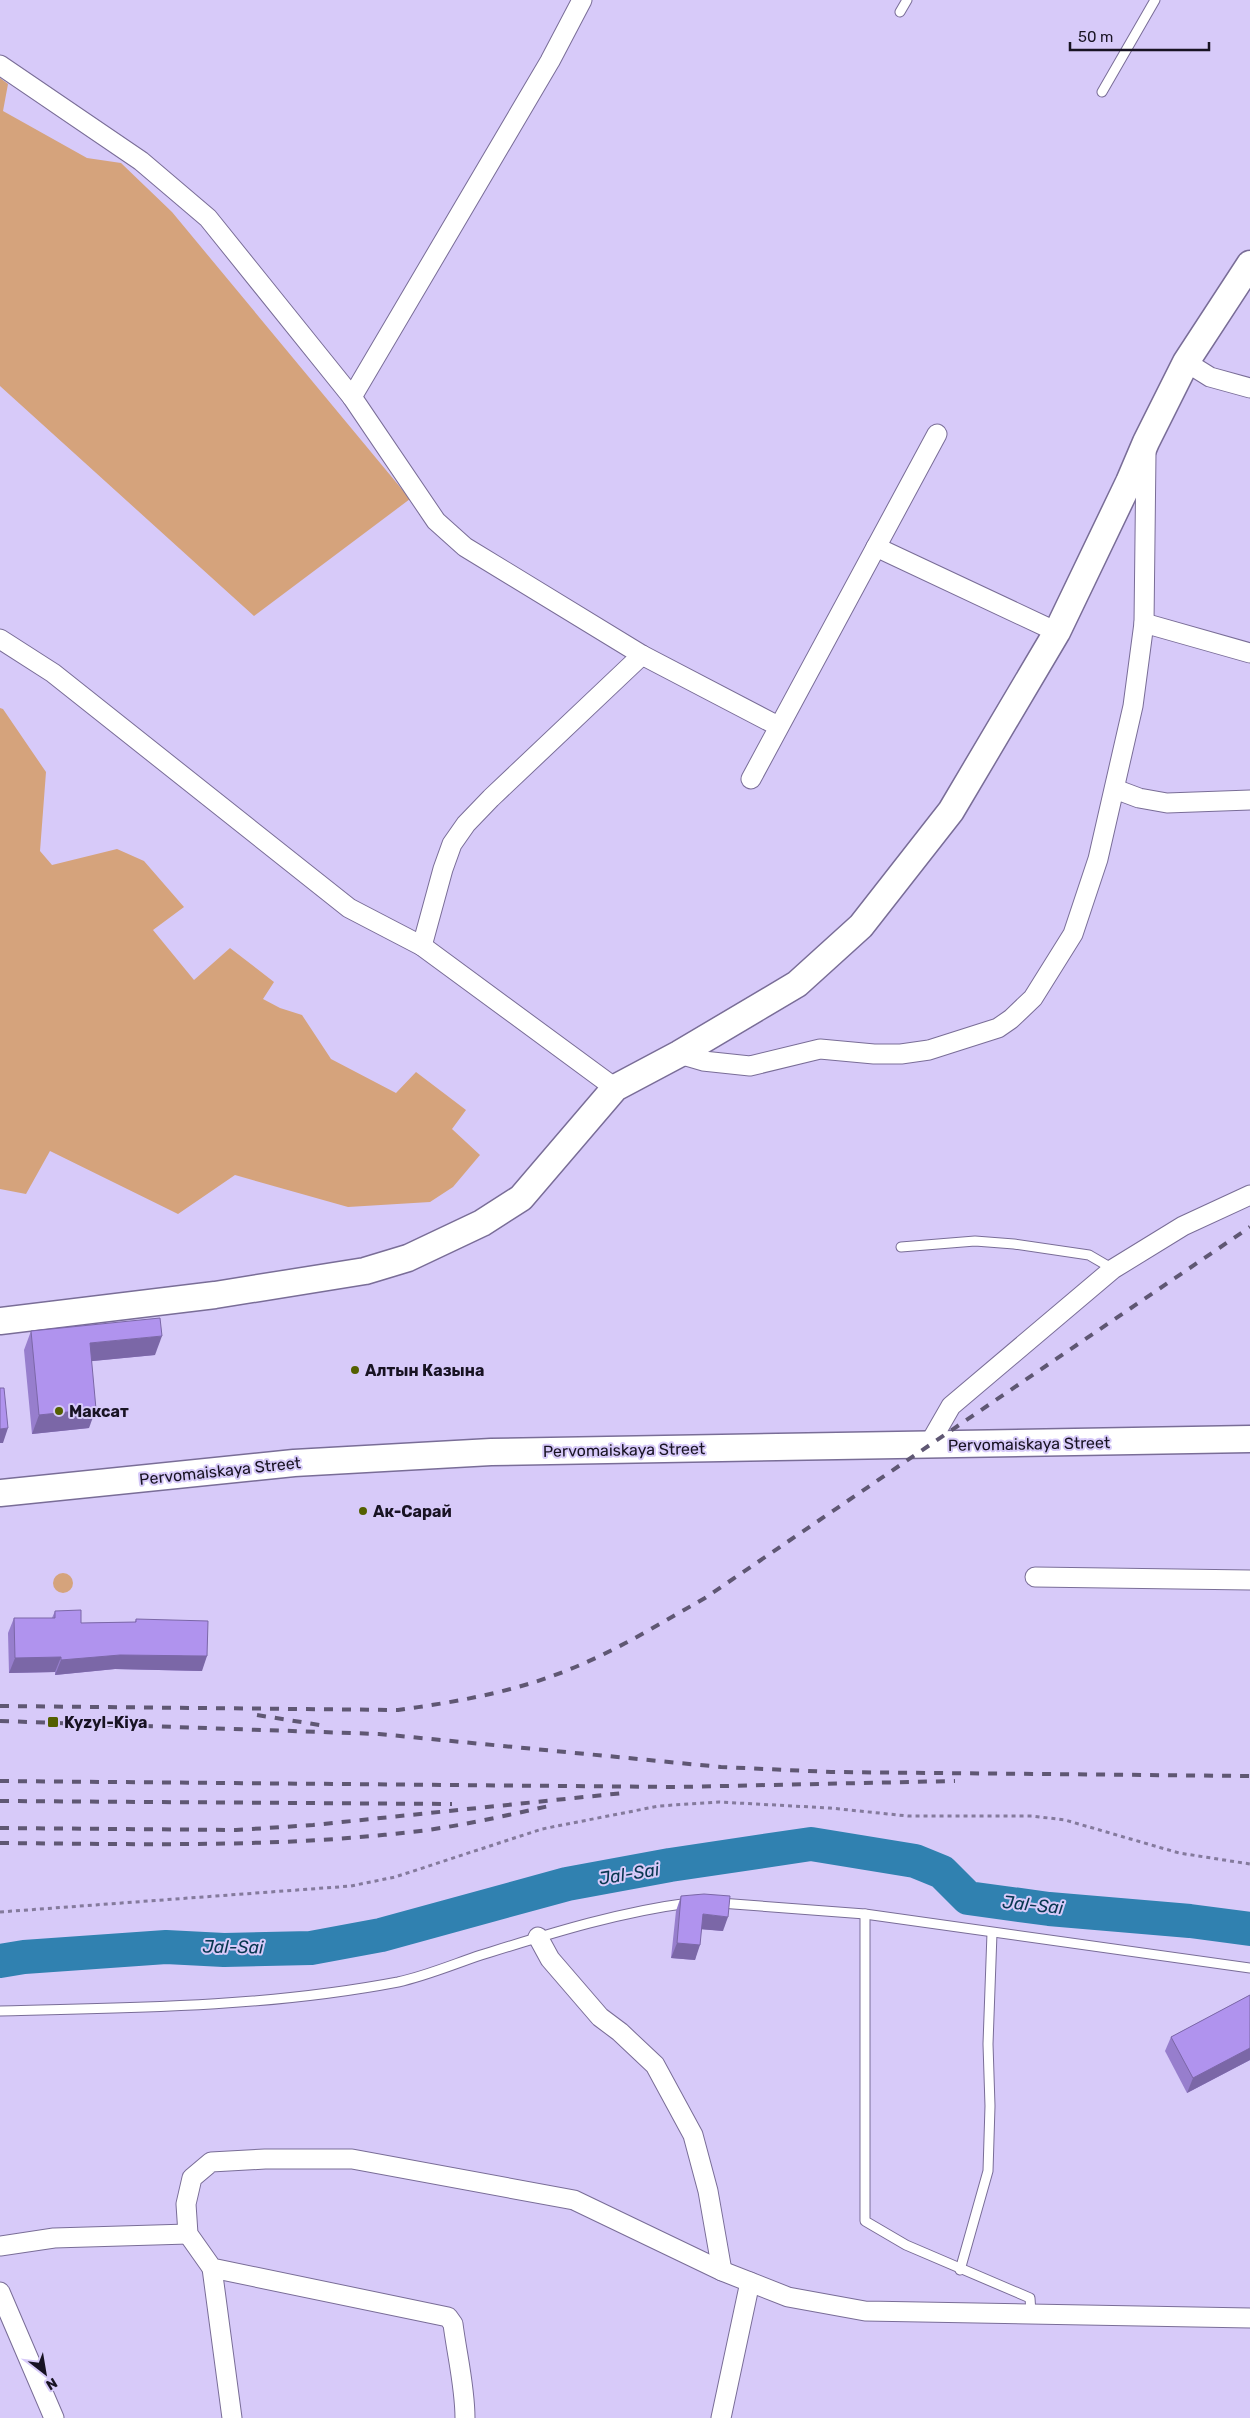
<svg xmlns="http://www.w3.org/2000/svg" width="1250" height="2418" font-family="Rubik,sans-serif">
  <style>
    .green { fill: #d5a37c }
    .lines { fill: none; stroke-linecap: round; stroke-linejoin: round }
    .river { stroke: #3081b0; stroke-width: 34 }
    .lane-casing { stroke: #796d97; stroke-width: 11 }
    .street-casing { stroke: #796d97; stroke-width: 21 }
    .secondary-casing { stroke: #796d97; stroke-width: 29 }
    .path { stroke: #847a9c; stroke-width: 3; stroke-dasharray: 4 4; stroke-linecap: butt }
    .lane { stroke: #fff; stroke-width: 9 }
    .street { stroke: #fff; stroke-width: 19 }
    .secondary { stroke: #fff; stroke-width: 26 }
    .rail { stroke: #5f5773; stroke-width: 4; stroke-dasharray: 9 9; stroke-linecap: butt }
    .wall { fill: #977ecd }
    .shaded-wall { fill: #7b67a7 }
    .building { fill: #b093ee; stroke: #7b67a7 }
    .poi-dot { fill: #546000; stroke: #d7caf9; stroke-width: 2 }
    .labels { text-anchor: middle; dominant-baseline: central; stroke-width: 4; stroke-linejoin: round; paint-order: stroke }
    .poi-label { font-size: 16px; font-weight: bold; fill: #181323; stroke: #d7caf9; text-anchor: start }
    .street-label { font-size: 16px; fill: #181323; stroke: #d7caf9 }
    .water-label { font-size: 18px; font-style: italic; fill: #07364f; stroke: #d7caf9 }
  </style>
  <rect width="100%" height="100%" fill="#d7caf9"/>
  <g class="green">
    <polygon points="0,78 8,84 3,111 87,158 121,163 172,212 410,499 254,616 0,386"/>
    <polygon points="0,708 3,709 46,772 40,851 52,865 117,849 144,861 184,907 153,930 194,980 230,948 274,982 263,999 280,1008 302,1015 331,1059 396,1093 416,1072 466,1110 452,1129 480,1155 453,1187 430,1202 348,1207 235,1175 178,1214 50,1151 26,1194 0,1189"/>
    <circle cx="63" cy="1583" r="10"/>
  </g>
  <g class="lines">
    <polyline class="river" points="0,1961 24,1957 166,1947 224,1950 311,1948 381,1935 567,1884 670,1865 811,1844 915,1861 942,1872 968,1898 1049,1909 1190,1921 1250,1929"/>
    <g class="lane-casing">
      <g id="lane">
        <polyline points="900,12 907,0"/>
        <polyline points="1102,92 1155,0"/>
        <polyline points="901,1247 975,1241 1014,1244 1089,1255 1113,1269"/>
        <polyline points="720,1903 865,1914 1250,1968"/>
        <polyline points="865,1914 865,2221 906,2245 1030,2298 1031,2313"/>
        <path d="M0,2011C134,2008 267,2007 398,1982C426,1976 454,1964 481,1955C549,1934 618,1912 689,1903"/>
        <polyline points="960,2270 988,2171 990,2106 988,2044 992,1933"/>
      </g>
    </g>
    <g class="street-casing">
      <g id="street">
        <polyline points="0,65 141,161 208,218 352,397 436,521 465,547 642,655 778,726"/>
        <polyline points="1186,362 1210,377 1250,388"/>
        <polyline points="352,397 550,61 582,0"/>
        <polyline points="876,547 1057,632"/>
        <polyline points="1144,623 1250,653"/>
        <polyline points="0,639 53,673 349,908 422,946 615,1088"/>
        <polyline points="751,779 937,434"/>
        <polyline points="1115,789 1139,798 1167,803 1250,800"/>
        <polyline points="422,946 443,869 452,844 466,824 491,798 642,655"/>
        <polyline points="679,1054 703,1061 750,1066 820,1049 874,1054 901,1054 929,1050 998,1028 1011,1019 1033,998 1073,934 1098,859 1133,706 1144,623 1146,453"/>
        <polyline points="928,1446 951,1406 1113,1269 1183,1226 1250,1195"/>
        <polyline points="1035,1577 1250,1580"/>
        <polyline points="538,1937 550,1959 600,2017 620,2032 655,2065 693,2135 708,2191 722,2271"/>
        <polyline points="0,2246 54,2238 188,2234"/>
        <polyline points="212,2268 232,2418"/>
        <polyline points="0,2292 54,2418"/>
        <path d="M465,2418C465,2387 457,2355 453,2324L448,2317L212,2268L188,2234L186,2204L192,2178L211,2162L265,2159H352L574,2200L722,2271L788,2297L865,2311L1250,2318"/>
        <polyline points="721,2418 750,2282"/>
      </g>
    </g>
    <g class="secondary-casing">
      <g id="secondary">
        <polyline points="0,1321 215,1295 365,1271 408,1258 482,1223 521,1198 615,1088 679,1054 797,984 861,926 951,811 1057,632 1129,482 1146,442 1186,362 1250,264"/>
        <polyline points="0,1493 294,1463 491,1452 1250,1439"/>
      </g>
    </g>
    <polyline class="path" points="0,1912 351,1886 395,1877 542,1829 659,1806 719,1802 830,1808 908,1816 1032,1816 1065,1820 1179,1853 1250,1864"/>
    <use href="#lane" class="lane"/>
    <use href="#street" class="street"/>
    <use href="#secondary" class="secondary"/>
    <g class="rail">
      <path d="M0,1706L398,1710C456,1702 514,1692 568,1670C616,1651 661,1623 705,1598L1250,1227"/>
      <polyline points="257,1715 326,1726"/>
      <polyline points="0,1721 379,1734 721,1767 831,1772 1250,1776"/>
      <polyline points="0,1781 677,1787 955,1781"/>
      <polyline points="0,1801 452,1804"/>
      <polyline points="0,1828 236,1830 313,1825 623,1793"/>
      <path d="M0,1843C137,1844 275,1848 411,1832C457,1827 504,1816 549,1806"/>
    </g>
  </g>
  <g class="wall">
    <polygon points="31,1331 155,1355 92,1361 89,1428 32,1434 24,1350"/>
    <polygon points="55,1611 81,1623 135,1622 136,1619 202,1671 115,1669 55,1675 55,1672 9,1673 8,1633 14,1618 52,1618"/>
    <polygon points="681,1896 723,1931 702,1929 695,1960 671,1958 676,1911"/>
    <polygon points="1250,1995 1250,2060 1187,2093 1165,2051 1171,2037"/>
  </g>
  <g class="shaded-wall">
    <polygon points="162,1336 155,1355 83,1362 90,1343"/>
    <polygon points="96,1409 89,1428 32,1434 39,1415"/>
    <polygon points="8,1428 3,1443 0,1443 0,1429"/>
    <polygon points="120,1655 207,1656 202,1671 115,1669 55,1675 61,1660"/>
    <polygon points="61,1657 55,1672 9,1673 15,1658"/>
    <polygon points="703,1914 728,1917 723,1931 698,1929"/>
    <polygon points="677,1943 700,1945 695,1960 671,1958"/>
    <polygon points="1250,2048 1250,2060 1187,2093 1193,2078"/>
  </g>
  <g class="building">
    <polygon points="160,1318 162,1336 90,1343 96,1409 39,1415 31,1331"/>
    <polygon points="0,1388 4,1388 8,1428 0,1429"/>
    <polygon points="81,1610 81,1623 136,1622 136,1619 208,1621 207,1656 120,1655 61,1660 61,1657 15,1658 14,1618 55,1618 55,1611"/>
    <polygon points="704,1894 730,1896 728,1917 703,1914 700,1945 677,1943 681,1896"/>
    <polygon points="1250,1995 1250,2048 1193,2078 1171,2037"/>
  </g>
  <g class="poi-dot">
    <circle cx="355" cy="1370" r="5"/>
    <circle cx="59" cy="1411" r="5"/>
    <circle cx="363" cy="1511" r="5"/>
    <rect x="47" y="1716" width="12" height="12" rx="2.5"/>
  </g>
  <g class="labels">
    <g class="poi-label">
      <text x="365" y="1370">Алтын Казына</text>
      <text x="69" y="1411">Максат</text>
      <text x="373" y="1511">Ак-Сарай</text>
      <text x="64" y="1722">Kyzyl-Kiya</text>
    </g>
    <g class="street-label">
      <text transform="translate(1029 1444) rotate(-1)">Pervomaiskaya Street</text>
      <text transform="translate(624 1450) rotate(-1)">Pervomaiskaya Street</text>
      <text transform="translate(220 1471) rotate(-6)">Pervomaiskaya Street</text>
    </g>
    <g class="water-label">
      <text transform="translate(629 1874) rotate(-9)">Jal-Sai</text>
      <text transform="translate(1033 1905) rotate(6)">Jal-Sai</text>
      <text transform="translate(233 1947) rotate(1)">Jal-Sai</text>
    </g>
  </g>
  <g transform="translate(45 2373) rotate(149)" stroke="#d7caf9" stroke-width="4" paint-order="stroke">
  <path d="M0-4L9 19L0 12L-9 19Z" fill="#181323"/>
  <text y="-8" font-size="14" font-weight="bold" text-anchor="middle" fill="#181323">N</text>
  </g>
  <path d="M1070 42v8h139v-8" fill="none" stroke="#181323" stroke-width="2.5"/>
  <text x="1078" y="42" font-size="15" fill="#181323" stroke="#d7caf9" stroke-width="4" paint-order="stroke">50 m</text>
</svg>
